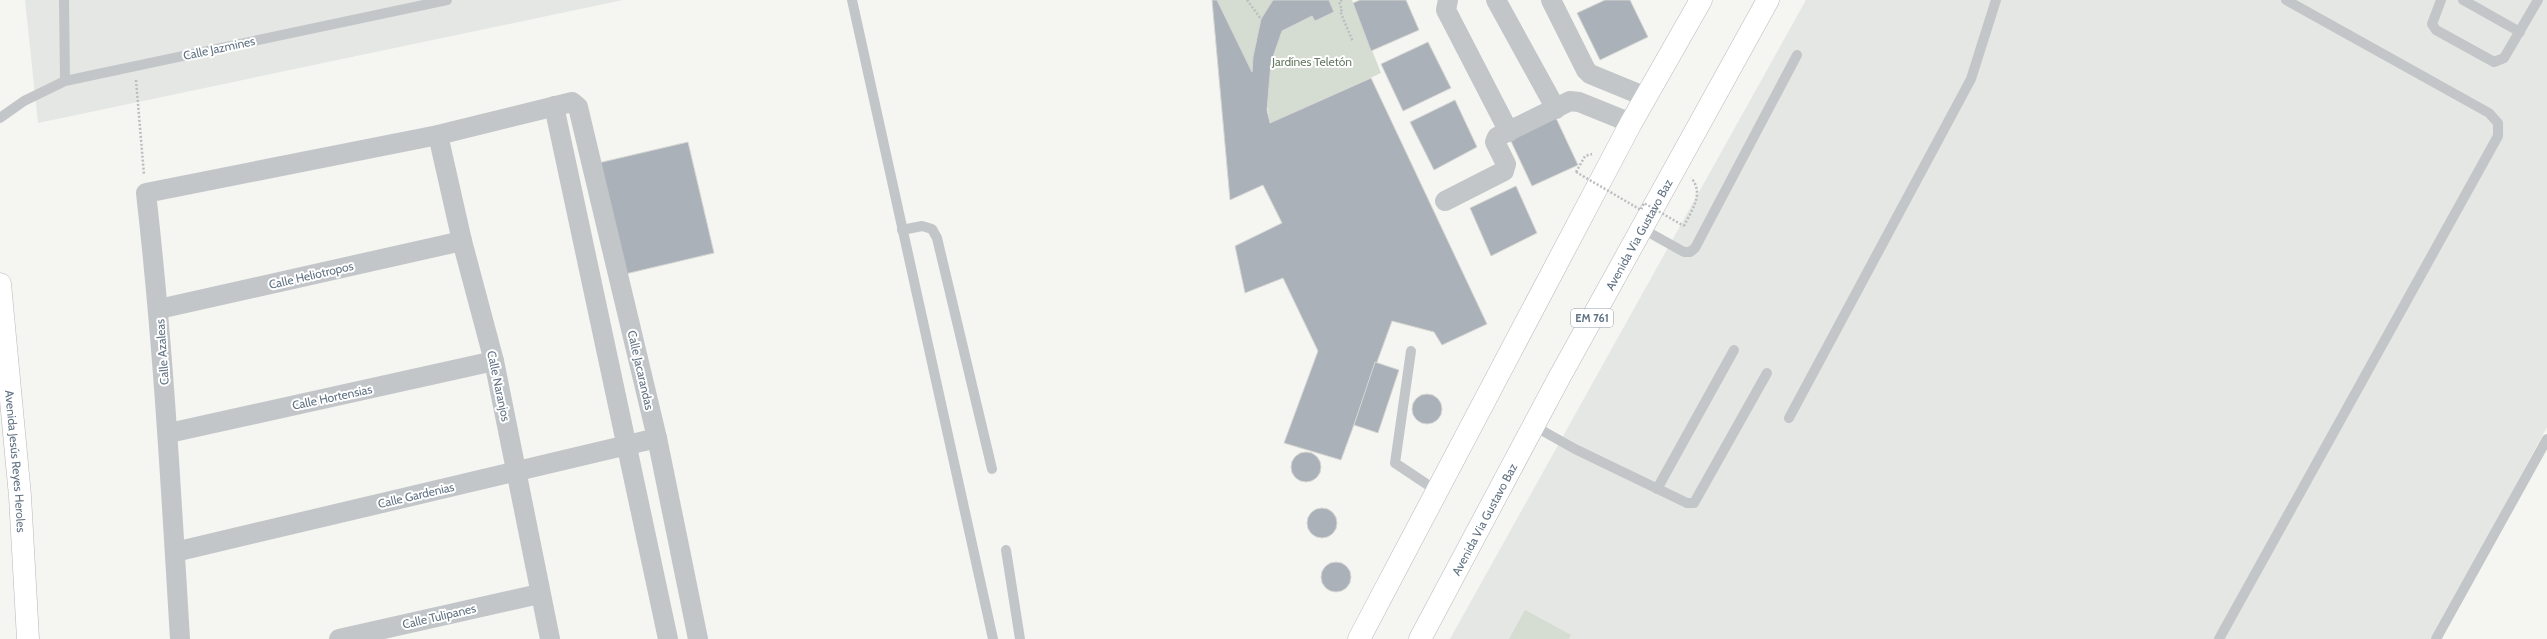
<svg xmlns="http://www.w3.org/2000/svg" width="2547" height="639" font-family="Cabin,sans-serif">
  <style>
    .built { fill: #e5e7e4 }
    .green { fill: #d5dcd2 }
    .building { fill: #aab1b8; stroke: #d6d6d4 }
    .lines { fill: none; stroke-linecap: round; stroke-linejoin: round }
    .primary-casing { stroke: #b5b9bd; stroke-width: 23 }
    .trunk-casing { stroke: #b4b8bb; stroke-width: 23 }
    .path { stroke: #bbbec0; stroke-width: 2.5; stroke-dasharray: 2 2; stroke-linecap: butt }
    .service { stroke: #c2c6c9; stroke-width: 10 }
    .minor { stroke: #c2c6c9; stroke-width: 20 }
    .primary { stroke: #fff; stroke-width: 22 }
    .trunk { stroke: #fff; stroke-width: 22 }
    .path-bridge { stroke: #bbbec0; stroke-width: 2.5; stroke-dasharray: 2 2; stroke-linecap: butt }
    .labels { text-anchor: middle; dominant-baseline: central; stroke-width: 4; stroke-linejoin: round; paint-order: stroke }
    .shield { fill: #fff; stroke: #919da9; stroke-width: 1 }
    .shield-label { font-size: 11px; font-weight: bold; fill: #627384 }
    .street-label { font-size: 12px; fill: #627384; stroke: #fff }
    .park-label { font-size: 12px; fill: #657a62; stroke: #fff }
  </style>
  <rect width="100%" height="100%" fill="#f5f5f1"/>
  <g class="built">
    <polygon points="25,0 623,0 38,123"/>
    <polygon points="1806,0 2547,0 2547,427 2432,639 1450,639"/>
  </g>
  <g class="green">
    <polygon points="1217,0 1273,0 1256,42 1252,72"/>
    <path d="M1329,0H1352L1381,73L1270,123C1264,91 1271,61 1282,31L1312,16L1315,21L1334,12Z"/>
    <polygon points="1525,610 1571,635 1569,639 1509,639"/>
  </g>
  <g class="building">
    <polygon points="1212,0 1217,0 1252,72 1253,57 1261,19 1273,0 1329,0 1334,12 1315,21 1312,16 1282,31 1271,63 1267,110 1270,123 1371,78 1487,324 1442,345 1434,332 1392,321 1341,460 1284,443 1318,351 1283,278 1245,293 1235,246 1282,223 1263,185 1230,200"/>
    <polygon points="1360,0 1406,0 1419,30 1371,51 1353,3"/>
    <polygon points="1605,0 1630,0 1648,37 1600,60 1577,13"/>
    <polygon points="1428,42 1451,88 1403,111 1381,64"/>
    <polygon points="1455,100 1477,147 1434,170 1410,122"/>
    <polygon points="1555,116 1578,165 1532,186 1509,137"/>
    <polygon points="688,142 714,253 621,275 594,164"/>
    <polygon points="1516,186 1537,233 1491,256 1470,208"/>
    <polygon points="1375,362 1399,370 1378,433 1354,425"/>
    <circle cx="1427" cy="409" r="15"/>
    <circle cx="1306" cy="467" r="15"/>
    <circle cx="1322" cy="523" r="15"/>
    <circle cx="1336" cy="577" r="15"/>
  </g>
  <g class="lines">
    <g class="primary-casing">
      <g id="primary">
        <polyline points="1359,639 1631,123 1701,0"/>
        <path id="s1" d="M1420,639L1559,378L1768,0"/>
      </g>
    </g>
    <g class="trunk-casing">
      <g id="trunk">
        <path id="s2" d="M0,284L20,496L28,639"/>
      </g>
    </g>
    <g class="path">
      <polyline points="1247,0 1261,19"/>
      <polyline points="1342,0 1339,2 1342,10 1340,11 1353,42"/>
      <polyline points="136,80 144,175"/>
      <polyline points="1576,172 1585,156 1592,154"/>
      <path d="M1684,226C1691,211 1705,193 1691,178"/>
    </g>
    <g class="service">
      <polyline points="64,0 65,81"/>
      <polyline points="852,0 993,639"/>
      <polyline points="2441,0 2432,24 2436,30 2494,62 2504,58 2538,0"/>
      <polyline points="2463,0 2520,32"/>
      <polyline points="0,118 24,101 65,81 447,0"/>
      <polyline points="1641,228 1684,252 1690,252 1695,248 1797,55"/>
      <polyline points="902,230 922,226 932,229 937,238 992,469"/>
      <polyline points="1411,351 1395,463 1437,491"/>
      <polyline points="1789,418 1971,79 1996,0"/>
      <polyline points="1534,426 1575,449 1687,503 1694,503 1767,373"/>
      <polyline points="1657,489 1734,350"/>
      <polyline points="1006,550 1020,639"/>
      <polyline points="2219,639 2498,136 2498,123 2489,113 2286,0"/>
      <polyline points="2436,639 2547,439"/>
    </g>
    <g class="minor">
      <polyline points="1448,0 1446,10 1509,132"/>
      <polyline points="1496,0 1556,109"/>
      <polyline points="1551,0 1586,70 1590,74 1646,97"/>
      <polyline points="554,106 668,639"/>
      <polyline points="438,135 462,241 494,361 550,639"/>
      <polyline points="1445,201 1504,171 1506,164 1495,142 1497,137 1570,101 1579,102 1631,123"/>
      <polyline points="159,309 462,241"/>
      <polyline points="169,433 494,361"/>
      <polyline points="175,552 657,438"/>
      <path d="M180,639C171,490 163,341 146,193L438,135L572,102L578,107L657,438L698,639"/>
      <polyline points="339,639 539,594"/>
    </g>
    <use href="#primary" class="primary"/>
    <use href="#trunk" class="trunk"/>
    <polyline class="path-bridge" points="1576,172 1641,210 1644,203 1684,226"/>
  </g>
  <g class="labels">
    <rect class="shield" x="1571" y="309" width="42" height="18" rx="3"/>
    <g class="shield-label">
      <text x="1592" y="318">EM 761</text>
    </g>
    <g class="street-label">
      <text transform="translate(219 48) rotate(-12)">Calle Jazmines</text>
      <text stroke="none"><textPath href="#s1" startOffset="460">Avenida Via Gustavo Baz</textPath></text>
      <text transform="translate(311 275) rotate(-13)">Calle Heliotropos</text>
      <text transform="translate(162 352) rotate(-94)">Calle Azaleas</text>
      <text transform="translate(641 370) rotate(77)">Calle Jacarandas</text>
      <text transform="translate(499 386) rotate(78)">Calle Naranjos</text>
      <text transform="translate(332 397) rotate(-12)">Calle Hortensias</text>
      <text stroke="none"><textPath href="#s2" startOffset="178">Avenida Jesús Reyes Heroles</textPath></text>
      <text transform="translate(416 495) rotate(-13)">Calle Gardenias</text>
      <text stroke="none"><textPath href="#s1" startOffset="136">Avenida Via Gustavo Baz</textPath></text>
      <text transform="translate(439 616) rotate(-13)">Calle Tulipanes</text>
    </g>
    <g class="park-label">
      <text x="1312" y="61">Jardínes Teletón</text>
    </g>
  </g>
</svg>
